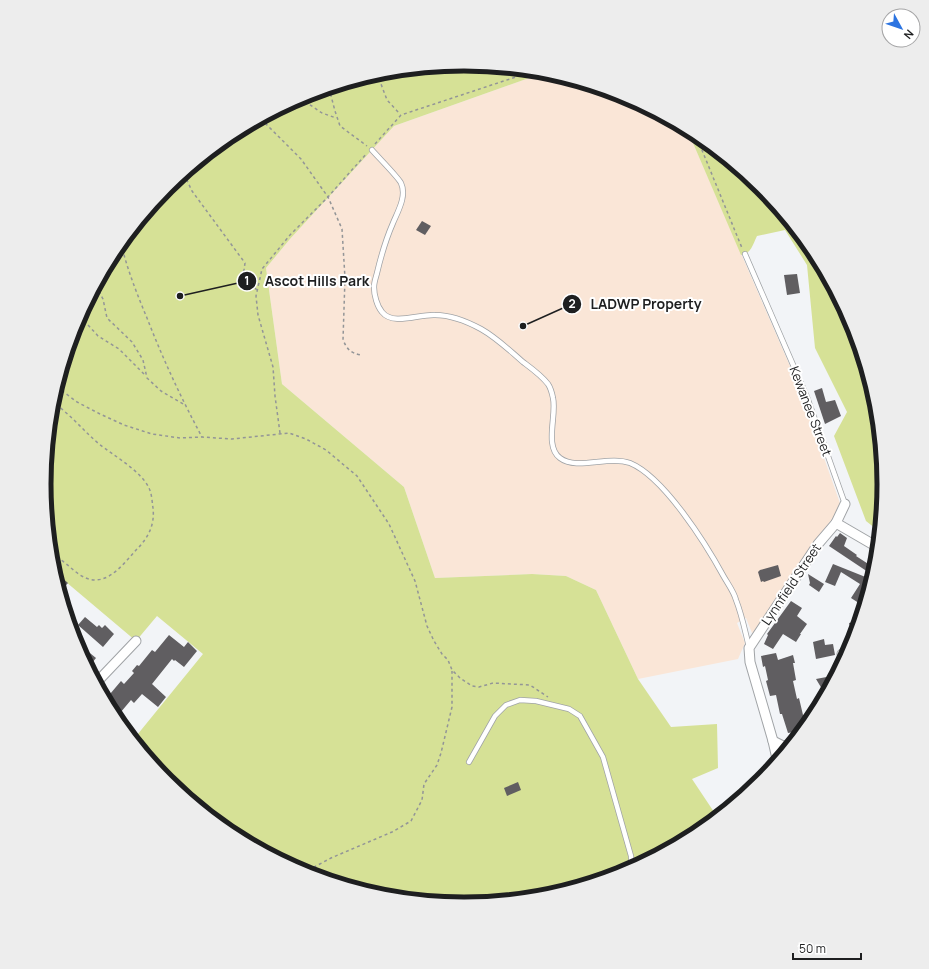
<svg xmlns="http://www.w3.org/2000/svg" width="929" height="969" font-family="Manrope,sans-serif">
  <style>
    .industrial { fill: #fae6d7 }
    .green { fill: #d6e196 }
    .building { fill: #605e61 }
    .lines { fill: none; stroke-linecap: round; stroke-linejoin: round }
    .lane-casing { stroke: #a0a3a6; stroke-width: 6 }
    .street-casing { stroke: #a0a3a6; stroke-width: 11 }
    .path { stroke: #939597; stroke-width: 1.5; stroke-dasharray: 3 3; stroke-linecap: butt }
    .lane { stroke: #fff; stroke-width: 4.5 }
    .street { stroke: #fff; stroke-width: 9 }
    .labels { text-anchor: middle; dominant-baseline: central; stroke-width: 4; stroke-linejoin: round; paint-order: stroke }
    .street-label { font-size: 13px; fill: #1e1f20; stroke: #fff }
    .rim { fill: none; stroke: #1e1f20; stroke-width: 5 }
    .leader { fill: none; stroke: #1e1f20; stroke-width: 1.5 }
    .callout-dot { fill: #1e1f20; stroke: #fff; stroke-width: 1.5 }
    .mark-label { font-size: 12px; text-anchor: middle; font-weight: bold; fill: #fff }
    .callout-label { font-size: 14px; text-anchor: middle; font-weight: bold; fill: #1e1f20; stroke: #fff; stroke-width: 4; stroke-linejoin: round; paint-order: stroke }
  </style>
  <rect width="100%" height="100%" fill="#f2f4f7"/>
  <polygon class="industrial" points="546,72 626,96 687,129 799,387 841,506 754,632 752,633 746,618 737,623 745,643 738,659 638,679 596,590 566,576 532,574 435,578 404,487 282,384 266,268 290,239 394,126"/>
  <g class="green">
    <polygon points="465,64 546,72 394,126 290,239 266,268 282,384 404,487 435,578 532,574 566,576 596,590 638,679 671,727 717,724 718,768 692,779 718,818 698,834 625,873 546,897 464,905 382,897 303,873 231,834 167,782 133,740 203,654 157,616 136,641 53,571 44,484 52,402 76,323 115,251 167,187 231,135 304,96 383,72"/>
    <path d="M687,129L698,135L762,187L814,251L853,324L877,403L885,485L880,532L866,521L834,436L847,412L815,348L807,265L785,230L757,236C753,244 751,254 741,255Z"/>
  </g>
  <g class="building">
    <polygon points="422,221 431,226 425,235 416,230"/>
    <polygon points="797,274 800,293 787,295 784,275"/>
    <polygon points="822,388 826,402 835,400 841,416 825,424 814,391"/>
    <polygon points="840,533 847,538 844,546 857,555 856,556 876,569 874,576 829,546 836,536 837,537"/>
    <polygon points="833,564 873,580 865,607 851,598 860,584 841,572 835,586 825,582"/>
    <polygon points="778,565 781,576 764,582 763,581 761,582 758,572 760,570"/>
    <polygon points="53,570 68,583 60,592 57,584"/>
    <polygon points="808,574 824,584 819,592 809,585 810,583"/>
    <polygon points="791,601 802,608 797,616 807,624 800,634 801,634 796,642 783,634 773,649 764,644 768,635 767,634"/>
    <polygon points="85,617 97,627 99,625 102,628 105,625 114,634 103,647 78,625"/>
    <polygon points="860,621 858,630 854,641 849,623"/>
    <polygon points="169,635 184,647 188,642 197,651 184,667 175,660 174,661 172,659 152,684 166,697 158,707 142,694 134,703 131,700 115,719 105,700 121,681 124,684 134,673 132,671 137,665 139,666 152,650 155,652"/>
    <polygon points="824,639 825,645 833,644 835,655 816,659 813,642"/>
    <polygon points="74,640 96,658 88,668 76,645"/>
    <polygon points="776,653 778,660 793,655 795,663 793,663 796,680 793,681 797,699 799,698 803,715 808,714 809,722 805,730 788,733 782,714 780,714 776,695 770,696 766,681 768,680 765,666 763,667 761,656"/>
    <polygon points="837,675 829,690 824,699 822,689 816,679"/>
    <polygon points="518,782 521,790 507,796 504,788"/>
  </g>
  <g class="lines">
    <g class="lane-casing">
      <g id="lane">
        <path d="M372,150C378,157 398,177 401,183C407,196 398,211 393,223C386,239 381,256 377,273C376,277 374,282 374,287C374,295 377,306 382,312C393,326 419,314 435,315C450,315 468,322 481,329C497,338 509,350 523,362C531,368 541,375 548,384C550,387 552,393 553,398C557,415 544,446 560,458C577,471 608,455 630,463C664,477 706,544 724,577C728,584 734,592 736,600C742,615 745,631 749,647"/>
        <polyline points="745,254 807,397 845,504"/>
        <polyline points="469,762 495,716 506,705 520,700 536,701 569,709 580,716 603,757 631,856 632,869"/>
      </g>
    </g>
    <g class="street-casing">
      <g id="street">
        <polyline points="845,504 836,523 879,548"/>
        <polyline points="842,654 845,661"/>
        <polyline points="96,683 136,641"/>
        <polyline points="773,741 789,749"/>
        <polyline points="778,763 773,741 750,662 749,648 818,544 836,523"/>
      </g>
    </g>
    <g class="path">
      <polyline points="375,74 381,84 387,100 400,114"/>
      <polyline points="329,88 335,111 340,126 367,146"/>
      <polyline points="300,98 322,113 336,118"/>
      <path d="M261,119L301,159L328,197L342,229L345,278L343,340C347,349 350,353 361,355"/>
      <polyline points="695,133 742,248"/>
      <polyline points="375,144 401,115 534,71"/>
      <polyline points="184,174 192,191 245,263 243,277 257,290"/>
      <path d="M121,243C127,269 137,294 147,318C163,359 181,398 202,437"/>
      <polyline points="96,286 103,299 107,318 132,342 143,360 147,378 161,391 185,405"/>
      <polyline points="80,316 98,336 119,349 146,376"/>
      <polyline points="57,387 77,402 100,414 124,425 152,434 180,438 202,437 232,439 289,433 306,439 326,450 357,476 389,524 415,581 427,626 434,641 442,654 448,660 452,670 460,678 472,686 479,687 493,683 530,685 548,697"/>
      <polyline points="280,433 275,396 273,367 258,315 256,296 262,269 290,235 328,197 367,153"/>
      <path d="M51,555C61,558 68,566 76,572C102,593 120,568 137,549C148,538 155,525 153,508C152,502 152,494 149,488C141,471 113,455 99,444C90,436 83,429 75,421C68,414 60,408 53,400"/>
      <polyline points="303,873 331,858 392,832 411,821 422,800 424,784 437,765 441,753 452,707 452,671"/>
    </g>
    <use href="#lane" class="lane"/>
    <use href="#street" class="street"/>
  </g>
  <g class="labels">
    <g class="street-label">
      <text transform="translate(811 411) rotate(69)">Kewanee Street</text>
      <text transform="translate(791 584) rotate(-56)">Lynnfield Street</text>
    </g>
  </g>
  <path d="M0 0H929V969H0ZM51 484a413 413 0 1 1 826 0a413 413 0 1 1-826 0Z" fill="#ededed" fill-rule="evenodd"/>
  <path class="rim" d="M51 484a413 413 0 1 1 826 0a413 413 0 1 1-826 0Z"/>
  <path class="leader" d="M180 296L247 281M523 326L572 304"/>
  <g class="callout-dot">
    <circle cx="180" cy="296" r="4"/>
    <circle cx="523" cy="326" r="4"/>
    <circle cx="247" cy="281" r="10"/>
    <circle cx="572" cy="304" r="10"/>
  </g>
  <g class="mark-label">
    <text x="247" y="285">1</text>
    <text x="572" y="308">2</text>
  </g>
  <g class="callout-label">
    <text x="317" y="286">Ascot Hills Park</text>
    <text x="646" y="309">LADWP Property</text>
  </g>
  <g transform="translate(901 28) rotate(130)"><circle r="19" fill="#ffffff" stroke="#a5a5a6"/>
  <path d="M0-3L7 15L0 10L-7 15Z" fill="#2c74e1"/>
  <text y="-6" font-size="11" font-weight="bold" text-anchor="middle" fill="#1e1f20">N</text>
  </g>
  <path d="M793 953v6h68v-6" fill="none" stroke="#1e1f20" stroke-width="2"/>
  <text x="799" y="953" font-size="12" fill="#1e1f20" stroke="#ffffff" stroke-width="3" paint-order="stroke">50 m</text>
</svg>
